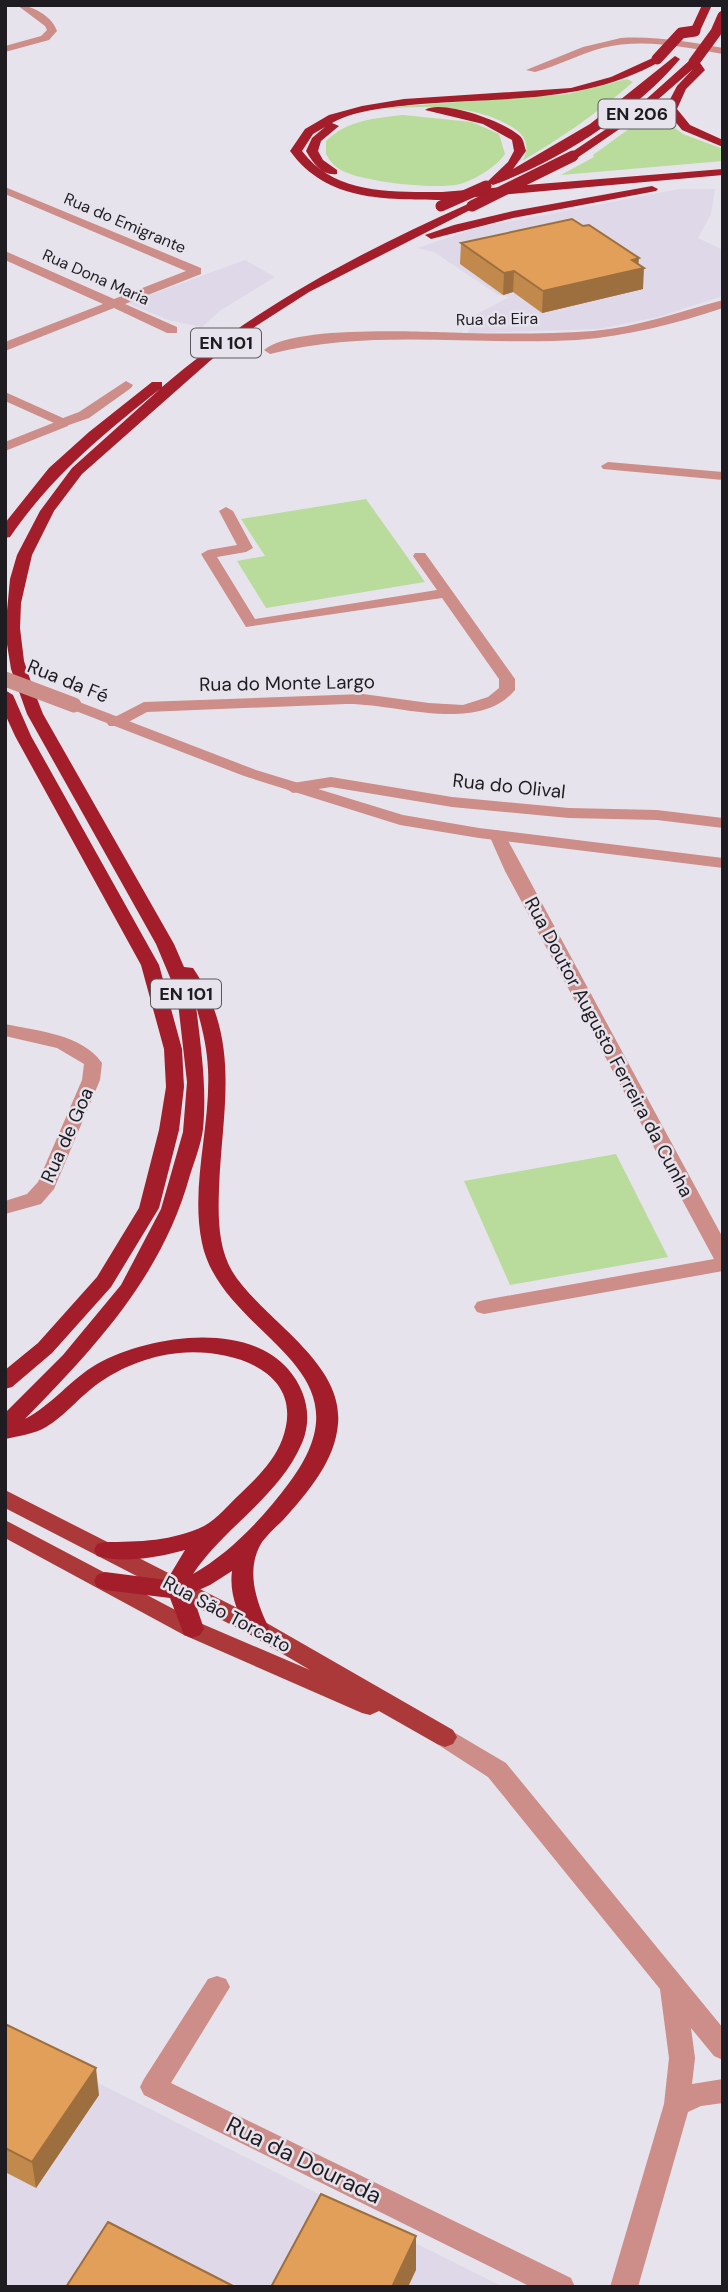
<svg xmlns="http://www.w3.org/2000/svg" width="728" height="2292" font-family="'DM Sans',sans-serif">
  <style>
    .built { fill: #ded8e8 }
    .green { fill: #b9db9c }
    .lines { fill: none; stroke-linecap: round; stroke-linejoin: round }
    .minor { fill: #cd8d88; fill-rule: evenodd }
    .tertiary { fill: #cd8d88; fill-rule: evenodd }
    .primary { fill: #ac393a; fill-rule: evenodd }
    .trunk { fill: #a41d2a; fill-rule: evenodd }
    .tertiary-bridge { stroke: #cd8d88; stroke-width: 15 }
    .trunk-bridge { stroke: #a41d2a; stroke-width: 11 }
    .wall { fill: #c2894d }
    .shaded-wall { fill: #9e6f3e }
    .building { fill: #e19f59; stroke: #9e6f3e; stroke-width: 2 }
    .labels { text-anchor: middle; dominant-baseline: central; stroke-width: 5; stroke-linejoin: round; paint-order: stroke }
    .far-street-label { font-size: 16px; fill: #1e1c20; stroke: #e7e3ec }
    .shield { fill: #e7e3ec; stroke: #5a585d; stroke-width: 2 }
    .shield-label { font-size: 18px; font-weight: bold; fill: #1e1c20 }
    .street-label { font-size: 19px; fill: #1e1c20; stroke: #e7e3ec }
    .near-street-label { font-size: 23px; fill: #1e1c20; stroke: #e7e3ec }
  </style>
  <rect width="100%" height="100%" fill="#e7e3ec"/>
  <g class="built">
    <polygon points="679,189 715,189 711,214 698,238 723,250 723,296 658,317 599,329 468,333 475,315 509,297 498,295 434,252 417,248 480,227"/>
    <polygon points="245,260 275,277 221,310 202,327 168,320 128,303"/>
    <polygon points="5,2036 487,2279 504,2287 5,2287"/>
  </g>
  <g class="green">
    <path d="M627,79L633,82C599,112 561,138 522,161C530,150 527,137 515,129C470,99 401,106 350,114L404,106L568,94Z"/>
    <polygon points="662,105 667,122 683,134 723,149 723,161 561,175 594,157 593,155"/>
    <path d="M403,115L472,122L499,134L505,154C497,166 475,180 460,184C436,190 362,182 341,170C334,166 330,161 326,154V141C347,120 376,118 403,115Z"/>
    <polygon points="366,499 425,582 266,608 237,561 265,556 241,519"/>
    <polygon points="616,1154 668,1257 510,1285 464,1181"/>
  </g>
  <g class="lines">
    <g class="minor">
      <path d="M621,38C656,36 689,42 723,48V54C684,47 642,38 602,48C579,54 558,66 535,72L526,70L583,47Z"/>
      <polygon points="5,187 201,268 201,274 125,304 177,327 177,333 167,333 114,308 5,351 5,342 103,304 5,260 5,251 114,299 186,271 5,194"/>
      <path d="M723,300V308C675,324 628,336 577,340C474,346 371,328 270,354L264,350C293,325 423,332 464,333C507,334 550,334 593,331C638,327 679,312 723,300Z"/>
      <polygon points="126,381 133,385 131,388 89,418 63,427 5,401 5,392 63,418 79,412"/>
      <polygon points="608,462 723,472 723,480 603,469 601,466"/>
      <path d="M226,507L233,511L253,548L246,552L217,557L255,619L437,590L413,556L415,553H425L515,679V690C478,735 396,703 346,704L147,712L121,726H109L107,723L109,720L144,702L363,694L429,703L463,705L488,697L499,688V679L442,598L246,627L201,554L208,550L237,545L219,511Z"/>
      <polygon points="331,777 452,797 569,808 657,810 723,818 723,828 657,820 569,818 452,807 331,787 293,793 285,788 293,783"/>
      <polygon points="497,830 505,835 723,1238 723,1271 484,1314 477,1312 474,1307 477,1302 484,1300 714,1259 505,871 489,835"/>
      <path d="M5,1024C37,1031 82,1034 102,1063L100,1080L54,1189L41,1204L5,1214V1201L27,1194L38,1182L82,1080L84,1064L57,1048L5,1036Z"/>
      <polygon points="217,1976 226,1979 230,1987 171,2083 571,2278 575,2287 531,2287 144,2095 140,2087 144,2079 208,1979"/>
    </g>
    <g class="tertiary">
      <path d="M17,5C32,5 52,16 57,31L49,40L5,52V46L41,36L47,30L45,26Z"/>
      <polygon points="63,419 68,420 68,426 5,451 5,442"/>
      <polygon points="74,700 256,770 403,815 479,828 723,858 723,868 479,838 400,825 244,776 68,708 66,705"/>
      <polygon points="445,1727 506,1763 723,2028 723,2060 714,2056 691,2028 695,2058 692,2084 723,2079 723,2103 701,2106 688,2112 638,2287 610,2287 664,2104 669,2058 660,1989 488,1777 437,1744 433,1737 437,1730"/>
    </g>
    <polygon class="primary" points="5,1490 265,1622 453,1730 457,1737 453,1744 445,1747 437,1744 379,1711 370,1715 362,1713 184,1635 5,1538 5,1520 200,1623 310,1670 249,1634 5,1508"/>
    <g class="trunk">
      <polygon points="702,5 712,5 699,33 691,33 690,31"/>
      <path d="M657,56L662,59L661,61C585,104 504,97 421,104C392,107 357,109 332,123L339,126L321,141L318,151L323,160L337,170V174C322,176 313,163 306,151L312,138L325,127L313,134L302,151C335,195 392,192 442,192L723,169V175L442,200C385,199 327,202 290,151L305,129L329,115L362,106L404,99L571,88L611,77Z"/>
      <path d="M675,56L680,59C635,113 557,162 493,185L487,182L508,162L514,151L512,140L483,124L425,110C442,99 505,122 520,136C524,140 524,145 526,151L513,169L590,124Z"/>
      <polygon points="690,60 698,60 705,70 686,89 677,109 690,125 723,140 723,147 682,130 665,109 677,86 693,69 640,115 577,158 569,158 569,154 633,111"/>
      <polygon points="652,186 658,189 656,191 513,218 431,239 425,235 454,225 513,211"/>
      <path d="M468,204L478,206L309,292L256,326L211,360L82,474L54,511L32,555L21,603L20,628L24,661L34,691L43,714L174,944L184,967L193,968C242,1041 222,1108 219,1189C218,1216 218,1247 232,1271C260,1318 344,1361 338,1424C335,1461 308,1492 284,1519C277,1526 268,1534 262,1542C245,1569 256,1602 269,1628L265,1634L257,1637L249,1634C238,1614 229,1594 232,1571L210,1585L192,1593L204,1629L200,1635L192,1638L184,1635L170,1598L105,1590L97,1587L94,1581L97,1575L105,1572L167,1580L185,1550C159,1557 124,1564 97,1556L94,1550L97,1544L105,1542C139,1542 173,1541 204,1526C217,1519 229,1504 240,1494C256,1479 274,1461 282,1440C308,1371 231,1348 179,1353C147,1356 116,1369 91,1389C76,1401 63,1417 46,1427C34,1434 19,1436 5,1439V1413L63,1355L121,1285L161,1209L183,1132L187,1082L177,994L156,944L27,714L11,669L5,632L10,579L17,555L40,511L72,468L160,389C103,434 51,477 10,537L5,538V523L49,468L89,432L152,382H162V387C254,308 358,253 468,204ZM196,1006C202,1027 207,1047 208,1069C211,1127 190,1185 202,1243C222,1339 378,1365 289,1483C264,1517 230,1553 193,1574C225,1526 279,1497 302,1443C313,1417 306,1390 288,1369C245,1320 147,1336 97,1364C71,1379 52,1405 25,1419C97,1345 162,1276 190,1175C195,1160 201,1144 203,1129C207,1087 201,1048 196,1006Z"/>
      <polygon points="5,690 13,695 31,736 159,965 182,1049 184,1087 179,1130 159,1208 111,1287 52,1353 12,1387 5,1389 5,1370 38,1343 97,1277 139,1208 159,1130 166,1087 164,1049 141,965 15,736 5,714"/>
    </g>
    <polyline class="tertiary-bridge" points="5,679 74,705"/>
    <g class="trunk-bridge">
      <polyline points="657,59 681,33 695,31"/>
      <polyline points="694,62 716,32 723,16"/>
      <polyline points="441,206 486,186"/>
      <polyline points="472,206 573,156"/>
    </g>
  </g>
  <g class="wall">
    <polygon points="583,226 638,264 643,289 542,313 513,292 503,295 460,264 461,243"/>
    <polygon points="5,2024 99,2095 36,2188 5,2172"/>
  </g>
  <g class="shaded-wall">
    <polygon points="639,258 638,269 644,268 643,289 542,313 543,291"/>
    <polygon points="514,271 513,292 503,295 504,273"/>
    <polygon points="96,2068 99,2095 36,2188 32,2162"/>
    <polygon points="416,2236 416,2270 408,2287 392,2287"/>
  </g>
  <g class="building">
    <polygon points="572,219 583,226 589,225 639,258 632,260 644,268 543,291 514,271 504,273 461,243"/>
    <polygon points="5,2024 96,2068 32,2162 5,2148"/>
    <polygon points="321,2194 416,2236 392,2287 271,2287"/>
    <polygon points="108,2222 235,2287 66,2287"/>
  </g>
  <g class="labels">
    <g class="far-street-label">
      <text transform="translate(125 223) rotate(23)">Rua do Emigrante</text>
      <text transform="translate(96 277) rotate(24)">Rua Dona Maria</text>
      <text transform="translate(497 319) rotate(-1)">Rua da Eira</text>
    </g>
    <g class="shield">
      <rect x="598.5" y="99.5" width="77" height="29" rx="5"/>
      <rect x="191" y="328.5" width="70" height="29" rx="5"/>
      <rect x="151" y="979.5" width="70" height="29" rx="5"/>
    </g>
    <g class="shield-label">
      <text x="637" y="114">EN 206</text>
      <text x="226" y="343">EN 101</text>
      <text x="186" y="994">EN 101</text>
    </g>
    <g class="street-label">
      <text transform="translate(68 681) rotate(22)">Rua da Fé</text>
      <text transform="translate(287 683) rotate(-1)">Rua do Monte Largo</text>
      <text transform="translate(509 786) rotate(6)">Rua do Olival</text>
      <text transform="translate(609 1047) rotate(62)">Rua Doutor Augusto Ferreira da Cunha</text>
      <text transform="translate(67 1135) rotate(-66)">Rua de Goa</text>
      <text transform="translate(227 1614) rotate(28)">Rua São Torcato</text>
    </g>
    <g class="near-street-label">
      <text transform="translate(304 2160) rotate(26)">Rua da Dourada</text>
    </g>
  </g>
  <rect width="728" height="2292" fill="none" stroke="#1e1c20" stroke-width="14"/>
</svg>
